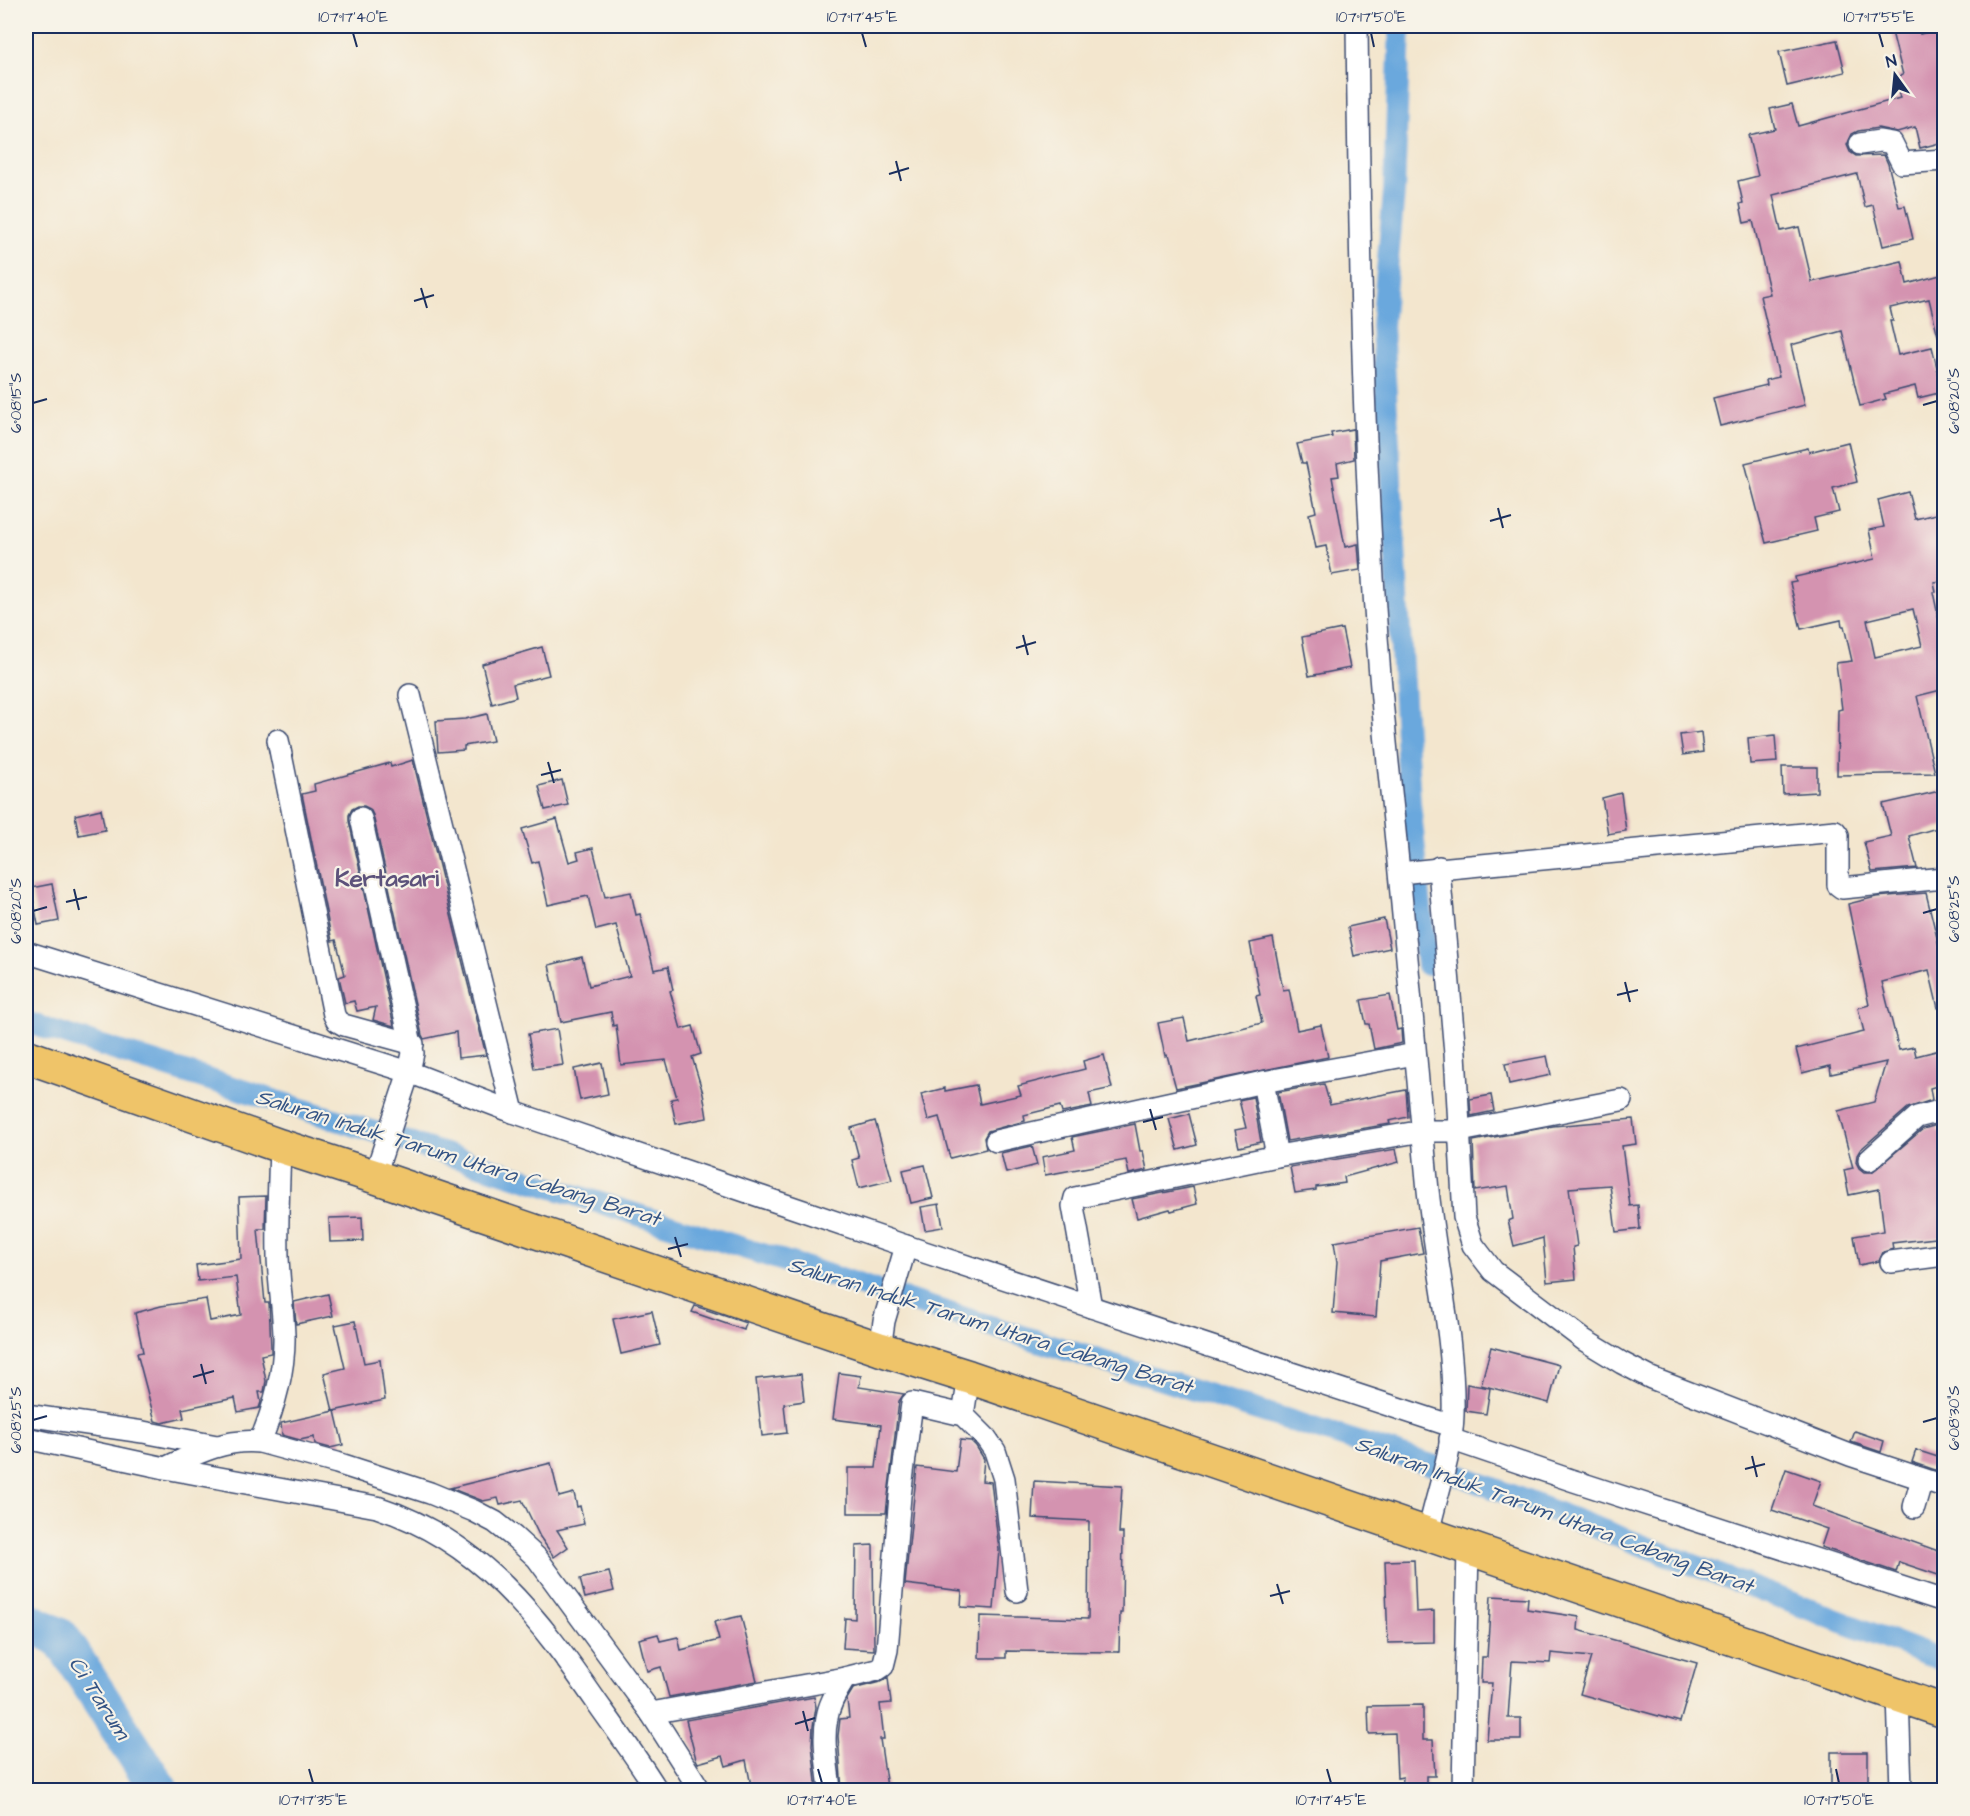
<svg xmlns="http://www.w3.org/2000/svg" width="1970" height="1816" font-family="'Architects Daughter',sans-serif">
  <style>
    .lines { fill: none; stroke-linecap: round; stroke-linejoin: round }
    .canal { stroke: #6ba8dd; stroke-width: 22 }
    .river { stroke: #6ba8dd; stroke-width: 39 }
    .building { fill: #d493b0; fill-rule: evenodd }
    .minor-casing { stroke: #3b4a6f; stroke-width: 24 }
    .primary-casing { stroke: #3b4a6f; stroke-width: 36 }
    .minor { stroke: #fff; stroke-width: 21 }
    .primary { stroke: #efc469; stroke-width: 33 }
    .ticks { fill: none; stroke: #1b2f5e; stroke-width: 2 }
    .labels { text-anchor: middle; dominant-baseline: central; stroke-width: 4.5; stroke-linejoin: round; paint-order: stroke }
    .water-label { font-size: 22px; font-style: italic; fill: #335384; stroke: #f7f3e8 }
    .quarter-label { font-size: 24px; font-weight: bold; fill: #5c527b; stroke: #f7f3e8 }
    .neatline { fill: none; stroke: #1b2f5e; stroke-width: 2 }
    .ticks-label { font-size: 15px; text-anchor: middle; fill: #1b2f5e }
  </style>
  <rect width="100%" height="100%" fill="#f7f3e8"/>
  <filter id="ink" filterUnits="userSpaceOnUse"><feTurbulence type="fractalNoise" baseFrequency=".0167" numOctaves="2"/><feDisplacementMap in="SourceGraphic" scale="12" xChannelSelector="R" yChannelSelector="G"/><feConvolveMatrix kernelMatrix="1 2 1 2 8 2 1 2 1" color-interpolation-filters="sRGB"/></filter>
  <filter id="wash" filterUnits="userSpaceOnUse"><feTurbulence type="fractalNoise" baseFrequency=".008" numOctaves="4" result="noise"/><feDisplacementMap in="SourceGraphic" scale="24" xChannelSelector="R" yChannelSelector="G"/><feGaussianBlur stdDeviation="1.35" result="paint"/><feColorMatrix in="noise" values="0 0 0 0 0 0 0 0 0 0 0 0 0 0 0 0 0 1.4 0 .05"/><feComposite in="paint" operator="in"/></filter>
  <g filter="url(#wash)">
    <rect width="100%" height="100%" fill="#f3e6ce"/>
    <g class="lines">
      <g class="canal">
        <polyline points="1400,26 1394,192 1382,326 1410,803 1427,965"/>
        <polyline points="26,1022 1438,1467 1944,1661"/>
      </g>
      <polyline class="river" points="26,1620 61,1638 159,1790"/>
    </g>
    <g id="blocks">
      <g class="building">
        <polygon points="1918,26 1920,34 1944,28 1944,142 1920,148 1915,127 1897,132 1878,128 1858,131 1852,134 1847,145 1850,152 1856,156 1884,155 1888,164 1899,207 1905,206 1913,239 1883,246 1873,205 1865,207 1857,174 1773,195 1781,231 1799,227 1812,282 1902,261 1907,284 1944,274 1944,335 1938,336 1929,299 1890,308 1893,321 1890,321 1898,355 1932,347 1943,392 1918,398 1915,386 1884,394 1886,399 1860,406 1842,331 1791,345 1805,405 1720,426 1713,398 1767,385 1766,380 1779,377 1760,296 1770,294 1753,221 1744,223 1740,204 1743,203 1738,181 1758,176 1748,135 1775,129 1770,109 1792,104 1798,126 1900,98 1894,77 1903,75 1892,32"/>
        <polygon points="1837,40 1845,72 1787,86 1779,52"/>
        <polygon points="1353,429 1354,459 1337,463 1339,476 1332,477 1345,547 1358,544 1360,570 1332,575 1326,546 1316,548 1309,514 1316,512 1306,463 1302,463 1297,444 1332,437 1331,433"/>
        <polygon points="1848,442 1857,482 1833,488 1839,512 1814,518 1817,531 1766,543 1745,463 1808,448 1809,452"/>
        <path d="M1908,492L1915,519L1944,512V581L1934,582L1936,592H1933L1944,644V683L1939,685L1941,690L1917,696L1935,773L1837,775L1838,710L1842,709L1836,663L1852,661L1844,626H1842L1841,620L1801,629L1790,583L1796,582L1795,577L1875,559L1869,530L1884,527L1878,500ZM1913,609L1922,646L1875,657L1867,620Z"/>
        <polygon points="1342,629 1350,668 1309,676 1302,637"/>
        <polygon points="542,647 549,675 513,684 516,697 492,704 482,664"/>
        <polygon points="487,714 493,741 464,746 464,750 438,752 436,721 465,719"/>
        <polygon points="1701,732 1703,752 1683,755 1680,735"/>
        <polygon points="1775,735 1777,762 1750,764 1748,738"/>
        <polygon points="413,760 466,976 486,1055 458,1058 456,1032 424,1039 422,1035 373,815 370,809 364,806 358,806 352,809 349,815 349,821 394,1026 373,1020 376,1007 357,1011 354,1001 345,1003 339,977 345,975 336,940 332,941 302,794 315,791 314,784 390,763 391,767"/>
        <polygon points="1782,767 1817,767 1817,792 1783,794"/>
        <polygon points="562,780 568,805 545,810 539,786"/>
        <polygon points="1944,790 1944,826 1909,836 1917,868 1872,872 1864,842 1891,836 1883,804"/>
        <polygon points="1621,793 1626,831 1608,834 1602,798"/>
        <polygon points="101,809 105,830 79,835 75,815"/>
        <polygon points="557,819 569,862 579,859 577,852 593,848 605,897 631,892 636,915 640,914 654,970 668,967 673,990 670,991 681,1029 693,1026 701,1054 692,1057 703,1093 707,1118 676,1124 671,1099 677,1098 666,1060 621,1065 616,1025 613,1026 611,1012 561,1022 549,965 582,957 589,986 630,976 616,925 596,930 588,896 548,905 538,861 532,863 522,829"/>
        <polygon points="52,884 59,921 38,925 31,888"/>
        <polygon points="1926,893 1940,950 1944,949 1944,1007 1938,1008 1929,970 1882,982 1899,1050 1914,1047 1916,1056 1944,1049 1944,1084 1930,1088 1932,1100 1908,1108 1860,1150 1857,1155 1856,1162 1859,1168 1864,1172 1872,1172 1923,1129 1937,1125 1938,1131 1944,1129 1944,1237 1892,1243 1893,1249 1883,1252 1879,1261 1859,1265 1854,1236 1884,1231 1879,1189 1849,1195 1844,1170 1853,1168 1838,1111 1874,1102 1886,1062 1831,1074 1830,1066 1802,1073 1796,1049 1864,1032 1858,1008 1869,1005 1848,904 1876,897"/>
        <polygon points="1384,919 1390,948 1354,956 1348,927"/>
        <polygon points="1273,938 1283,990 1289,989 1297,1030 1321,1025 1328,1057 1176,1088 1167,1055 1165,1056 1158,1023 1184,1018 1189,1041 1262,1023 1256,996 1260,995 1250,943"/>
        <polygon points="1390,995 1397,1030 1401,1029 1402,1043 1374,1049 1369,1024 1366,1024 1361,1000"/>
        <polygon points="557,1029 563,1065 534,1069 528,1034"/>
        <polygon points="1104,1055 1112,1088 1089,1093 1092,1107 1062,1113 1060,1106 1024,1115 1025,1121 988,1131 984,1138 986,1149 950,1158 939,1117 928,1120 921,1094 945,1088 945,1091 976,1085 980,1104 1021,1095 1018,1086 1085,1069 1083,1061"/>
        <polygon points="1547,1056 1551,1075 1509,1084 1505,1064"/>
        <polygon points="602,1063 608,1094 580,1100 574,1069"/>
        <polygon points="1324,1084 1330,1105 1406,1090 1408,1117 1389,1121 1390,1124 1287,1141 1278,1092"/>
        <polygon points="1491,1095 1494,1111 1471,1116 1470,1099"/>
        <polygon points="1253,1097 1261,1142 1239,1147 1235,1130 1246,1128 1239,1100"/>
        <polygon points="1189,1114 1197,1145 1178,1150 1169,1119"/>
        <polygon points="1633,1119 1636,1144 1622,1146 1630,1206 1638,1205 1640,1229 1616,1232 1610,1185 1569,1188 1577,1246 1573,1247 1576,1279 1547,1282 1543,1238 1514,1246 1508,1221 1513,1219 1508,1186 1475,1191 1473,1141 1553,1126"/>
        <polygon points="875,1121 892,1180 859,1188 852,1160 859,1158 851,1128"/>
        <polygon points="1135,1124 1140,1151 1143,1151 1147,1170 1129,1174 1126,1160 1045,1175 1042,1157 1075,1150 1072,1137"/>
        <polygon points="1032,1146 1037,1165 1006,1173 1001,1153"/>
        <polygon points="1396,1149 1399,1162 1344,1177 1345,1183 1316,1187 1316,1190 1295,1193 1290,1167"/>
        <polygon points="925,1165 933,1198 911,1203 903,1170"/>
        <polygon points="1193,1187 1197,1204 1171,1211 1170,1209 1137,1218 1132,1199"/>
        <polygon points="266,1196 265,1229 258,1229 265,1303 269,1303 271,1348 271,1353 261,1355 266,1381 264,1392 259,1392 261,1402 259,1408 238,1412 235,1398 182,1409 184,1418 162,1423 155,1421 137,1353 143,1352 135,1313 161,1306 206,1299 210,1321 241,1315 236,1277 198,1281 196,1265 241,1259 239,1197"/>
        <polygon points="939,1204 943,1227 925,1230 921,1207"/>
        <polygon points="362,1217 363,1241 330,1242 329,1218"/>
        <polygon points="1418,1227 1423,1253 1380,1261 1376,1317 1333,1313 1337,1262 1334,1242"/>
        <polygon points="328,1294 333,1316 296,1324 294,1302"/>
        <polygon points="695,1306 746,1323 744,1330 692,1312"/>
        <polygon points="652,1311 660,1345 621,1354 613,1319"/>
        <polygon points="355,1321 364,1363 380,1360 385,1400 333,1411 324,1373 345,1368 335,1325"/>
        <polygon points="1491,1347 1559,1365 1549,1403 1481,1385"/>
        <polygon points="839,1373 861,1376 859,1387 904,1394 899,1401 886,1513 848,1513 848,1468 876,1468 881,1425 833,1419"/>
        <polygon points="801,1374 804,1401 784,1404 787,1433 762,1436 756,1379"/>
        <polygon points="1467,1384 1490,1388 1486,1414 1466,1411"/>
        <polygon points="335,1411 343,1445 330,1448 315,1444 314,1437 300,1440 282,1435 281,1423"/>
        <polygon points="1855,1431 1884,1441 1881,1452 1851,1442"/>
        <polygon points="960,1440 971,1441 976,1446 984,1459 982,1481 991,1482 999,1550 994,1609 961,1607 962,1591 905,1584 917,1467 956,1472"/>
        <polygon points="1916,1450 1944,1459 1944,1473 1912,1462"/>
        <polygon points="551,1463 559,1497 574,1493 577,1507 580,1506 584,1524 557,1530 568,1547 554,1557 540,1537 522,1500 500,1505 498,1498 483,1501 450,1488"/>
        <polygon points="1786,1469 1821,1481 1812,1506 1944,1553 1944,1577 1899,1562 1896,1572 1821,1547 1827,1529 1772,1510"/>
        <polygon points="1034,1481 1122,1486 1119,1533 1123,1533 1122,1613 1120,1613 1119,1652 1006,1651 1006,1658 979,1658 980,1616 1088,1619 1089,1521 1032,1518"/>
        <polygon points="873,1545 874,1650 843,1648 845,1618 855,1619 856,1546"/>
        <polygon points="1414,1560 1416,1612 1434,1611 1434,1642 1388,1643 1385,1561"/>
        <polygon points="609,1572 614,1591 585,1598 580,1579"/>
        <polygon points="1491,1596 1528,1598 1527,1609 1579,1617 1578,1630 1697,1663 1680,1722 1580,1694 1591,1657 1551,1653 1550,1663 1512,1661 1508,1718 1521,1718 1521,1740 1487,1740 1492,1683 1481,1683 1482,1657 1487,1657"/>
        <polygon points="741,1616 757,1681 669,1697 661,1667 647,1671 639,1639 658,1634 660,1641 678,1637 681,1650 719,1640 714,1622"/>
        <polygon points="888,1678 891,1703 880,1704 884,1739 880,1739 887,1787 862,1791 842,1791 838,1736 840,1719 849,1718 847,1699 853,1689 880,1682"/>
        <polygon points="814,1697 816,1707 813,1726 812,1745 817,1791 752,1791 746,1760 726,1766 723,1756 698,1763 696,1759 686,1720"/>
        <polygon points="1423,1705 1423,1740 1433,1740 1435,1776 1426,1776 1426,1791 1402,1791 1403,1777 1397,1778 1395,1733 1369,1734 1368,1706"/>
        <rect x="1831" y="1752" width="37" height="39"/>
      </g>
    </g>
  </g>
  <g filter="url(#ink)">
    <use href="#blocks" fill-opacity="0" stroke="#3b4a6f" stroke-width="1.5"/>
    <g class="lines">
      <g class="minor-casing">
        <g id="minor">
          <path d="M1357,26C1360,272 1363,518 1388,763C1403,902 1414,1041 1427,1180C1434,1259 1455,1335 1453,1415C1452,1455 1436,1495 1428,1534"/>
          <polyline points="1860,144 1880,141 1892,143 1902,163 1944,160"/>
          <polyline points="410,695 513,1112"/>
          <polyline points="278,740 334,1015 337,1021 344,1025 413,1044"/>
          <polyline points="361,818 413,1053 409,1072 380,1160 376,1177"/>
          <polyline points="1439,867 1439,869 1835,831 1838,835 1838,885 1842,888 1944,878"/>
          <polyline points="1400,873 1439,869 1455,1053 1464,1217 1473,1245 1493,1271 1584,1340 1622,1363 1651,1378 1850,1455 1944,1486"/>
          <polyline points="26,952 409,1072 513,1112 906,1246 1452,1426"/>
          <polyline points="1263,1082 1277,1156 1423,1131 1460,1131 1621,1100"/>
          <polyline points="996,1141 1263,1082 1415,1054"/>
          <polyline points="1869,1160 1917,1117 1944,1110"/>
          <polyline points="1891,1262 1944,1255"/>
          <polyline points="1091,1307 1073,1206 1075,1198 1277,1156"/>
          <polyline points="880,1349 884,1321 906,1246"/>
          <polyline points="26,1415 143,1432 217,1446"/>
          <polyline points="963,1415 969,1377"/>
          <path d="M26,1438L165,1468L377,1507C481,1541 538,1617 598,1704C618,1732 639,1761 657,1790"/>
          <polyline points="1450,1439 1571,1480 1944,1601"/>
          <path d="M260,1442C274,1408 285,1371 284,1335C283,1309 279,1283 278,1257C277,1220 279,1183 280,1146"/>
          <path d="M165,1468C195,1454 226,1438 260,1442L337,1463L430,1493L474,1511L495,1522L514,1537L537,1558L651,1713L700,1790"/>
          <polyline points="1914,1507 1922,1479"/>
          <polyline points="1898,1695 1901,1790"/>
          <polyline points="651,1713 845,1678 877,1670 883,1666 887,1650 900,1496 912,1403 963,1415 986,1438 995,1451 1004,1479 1017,1591"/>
          <path d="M830,1790C828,1767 822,1741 827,1718C829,1703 838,1690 845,1678"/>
          <polyline points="1463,1790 1468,1547"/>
        </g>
      </g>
      <g class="primary-casing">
        <polyline id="primary" points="26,1056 280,1146 376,1177 880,1349 969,1377 1944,1711"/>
      </g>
      <use href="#minor" class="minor"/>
      <use href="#primary" class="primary"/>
    </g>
  </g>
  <path class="ticks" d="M353,33L357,47M862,33L866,47M1371,33L1374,47M1879,33L1883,47M896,161L901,181M889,174L909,168M421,288L427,308M414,301L434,295M33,403L47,399M1923,405L1937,401M1498,508L1503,528M1490,521L1511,515M1023,635L1028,655M1016,648L1036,642M548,762L554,783M541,775L561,770M74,889L79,910M66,902L87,897M33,911L47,907M1923,913L1937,909M1625,982L1630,1002M1617,995L1638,990M1150,1109L1156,1130M1143,1122L1163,1117M675,1237L681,1257M668,1249L688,1244M201,1364L206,1384M193,1377L214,1371M33,1420L47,1416M1923,1422L1937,1418M1752,1456L1757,1477M1745,1469L1765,1464M1277,1584L1283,1604M1270,1596L1290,1591M803,1711L808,1731M795,1724L815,1718M309,1769L313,1783M818,1769L822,1783M1327,1769L1331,1783M1836,1769L1839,1783"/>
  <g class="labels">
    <g class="water-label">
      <text transform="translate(458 1158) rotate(17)">Saluran Induk Tarum Utara Cabang Barat</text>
      <text transform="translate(990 1326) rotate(17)">Saluran Induk Tarum Utara Cabang Barat</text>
      <text transform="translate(1554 1515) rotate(20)">Saluran Induk Tarum Utara Cabang Barat</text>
      <text transform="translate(99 1698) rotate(57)">Ci Tarum</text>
    </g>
    <g class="quarter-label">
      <text x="387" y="879">Kertasari</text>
    </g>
  </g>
  <rect width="1970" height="1816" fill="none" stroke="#f7f3e8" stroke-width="66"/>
  <g transform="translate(1895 75) rotate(345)" stroke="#f7f3e8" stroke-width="4.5" paint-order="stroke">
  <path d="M0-4.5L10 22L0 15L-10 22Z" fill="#1b2f5e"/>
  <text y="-9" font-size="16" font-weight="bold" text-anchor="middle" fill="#1b2f5e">N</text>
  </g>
  <rect x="33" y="33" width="1904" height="1750" class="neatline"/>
  <g class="ticks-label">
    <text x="353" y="22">107°17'40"E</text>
    <text x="862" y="22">107°17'45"E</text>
    <text x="1371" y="22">107°17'50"E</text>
    <text x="1879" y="22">107°17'55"E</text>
    <text transform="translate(1954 401) rotate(-90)" y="5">6°08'20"S</text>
    <text transform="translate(16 403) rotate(-90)" y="5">6°08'15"S</text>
    <text transform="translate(1954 909) rotate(-90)" y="5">6°08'25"S</text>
    <text transform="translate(16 911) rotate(-90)" y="5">6°08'20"S</text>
    <text transform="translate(1954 1418) rotate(-90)" y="5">6°08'30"S</text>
    <text transform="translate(16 1420) rotate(-90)" y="5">6°08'25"S</text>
    <text x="313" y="1805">107°17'35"E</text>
    <text x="822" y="1805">107°17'40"E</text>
    <text x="1331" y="1805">107°17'45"E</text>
    <text x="1839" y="1805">107°17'50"E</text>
  </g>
</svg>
